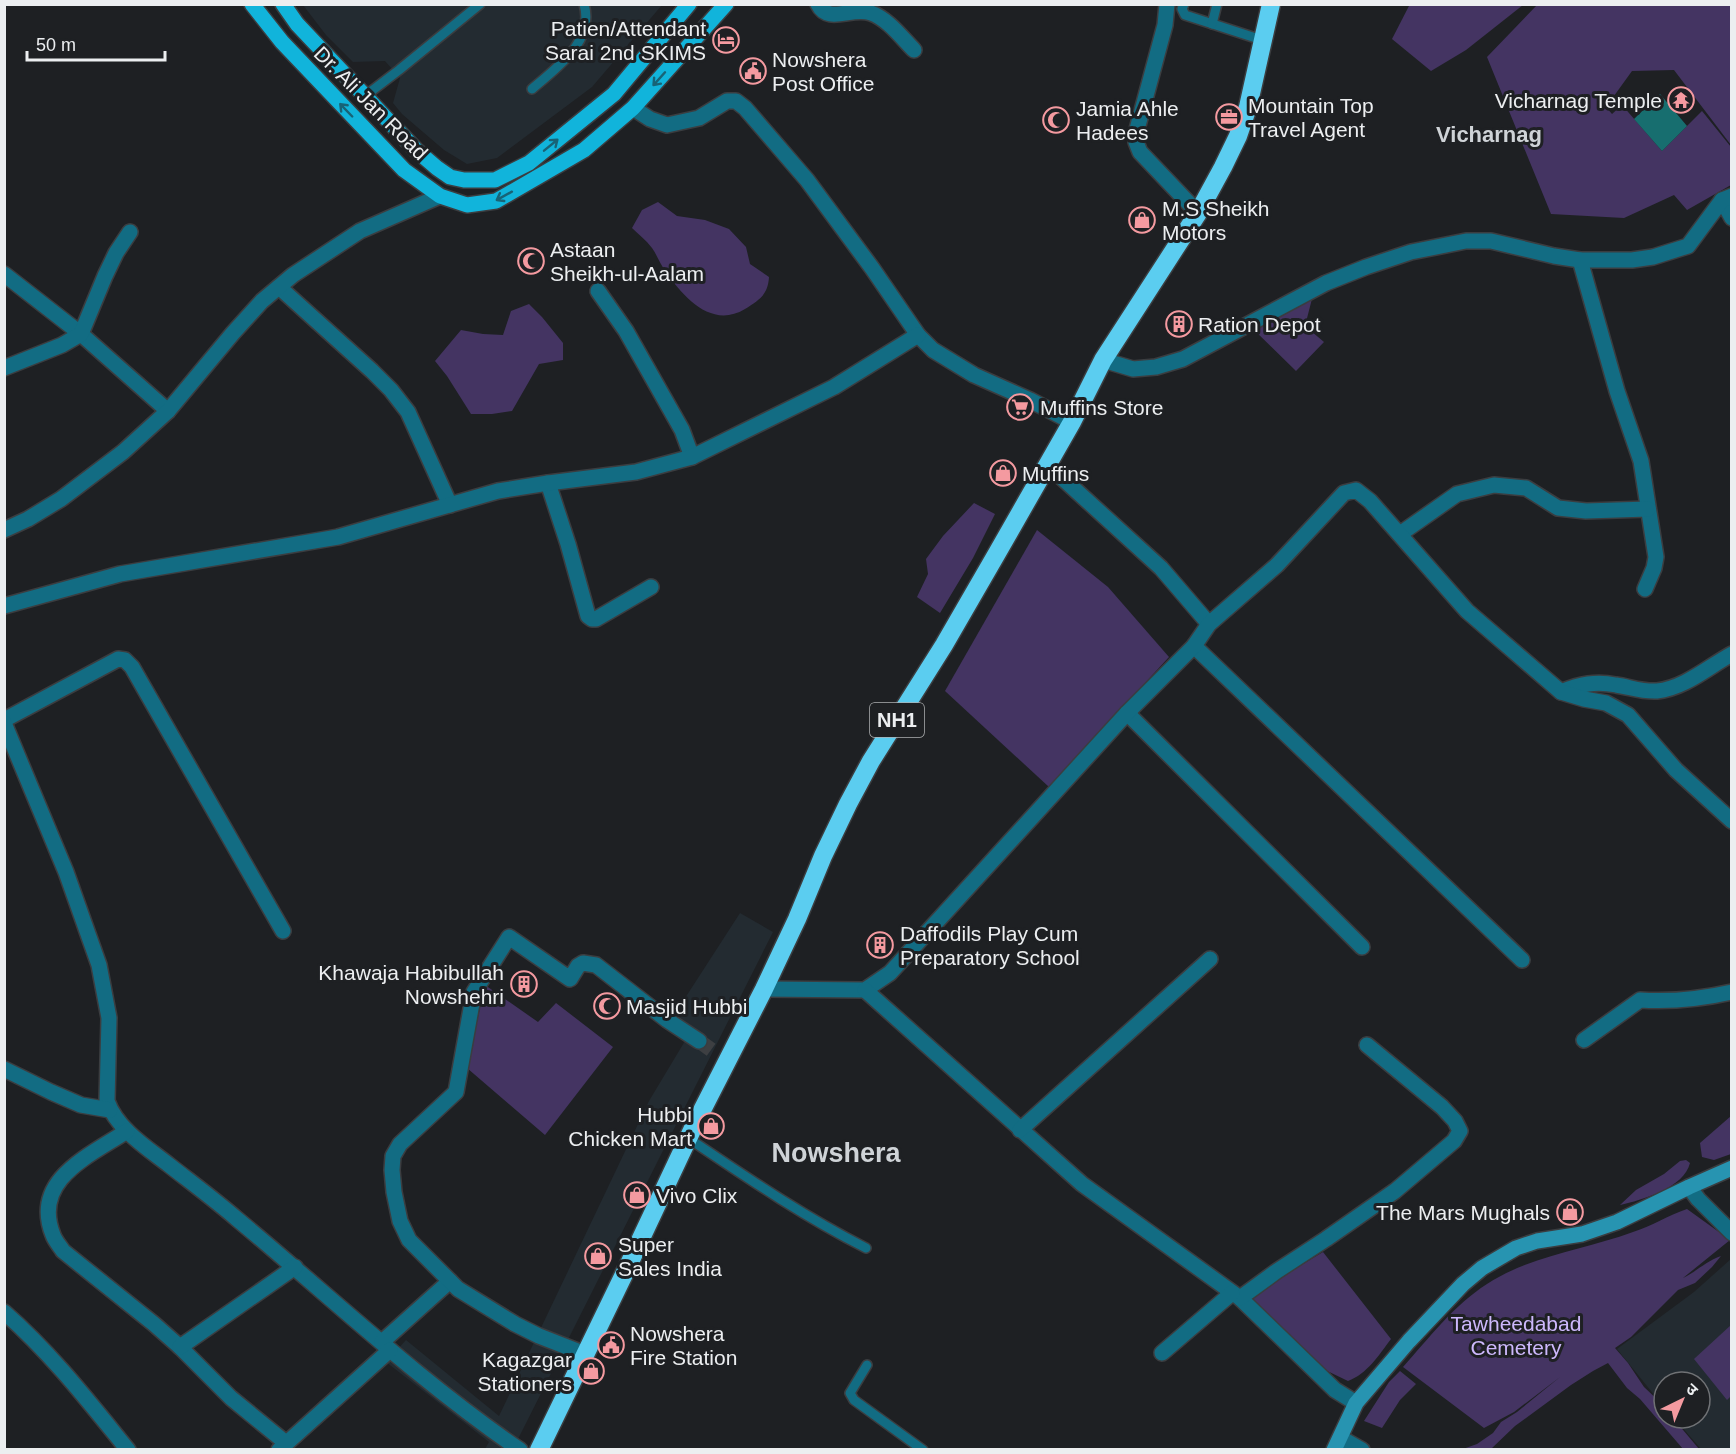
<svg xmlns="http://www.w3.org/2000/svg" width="1736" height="1454" font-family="Helvetica,'Noto Sans Devanagari',sans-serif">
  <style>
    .built { fill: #232b31 }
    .green { fill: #443462 }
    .water { fill: #176e6f }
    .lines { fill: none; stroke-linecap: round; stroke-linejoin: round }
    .street-tunnel { stroke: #3d3f42; stroke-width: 15; stroke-dasharray: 15 8; stroke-linecap: butt }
    .lane-casing { stroke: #3b3d40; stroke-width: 12 }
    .street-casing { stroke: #3b3d40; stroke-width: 18 }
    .secondary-casing { stroke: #3b3d40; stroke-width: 18 }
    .primary-casing { stroke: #3b3d40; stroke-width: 18 }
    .highway-casing { stroke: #3b3d40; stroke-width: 21 }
    .lane { stroke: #126c83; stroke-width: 9 }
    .street { stroke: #126c83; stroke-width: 15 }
    .secondary { stroke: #2794b1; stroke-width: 15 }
    .primary { stroke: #11b4db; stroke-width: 15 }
    .highway { stroke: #5bcdf0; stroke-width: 18 }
    .oneway { stroke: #186376 }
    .labels { text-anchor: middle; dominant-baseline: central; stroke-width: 6; stroke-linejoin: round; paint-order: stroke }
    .shield { fill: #1e2023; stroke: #aeb0b2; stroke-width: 1.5 }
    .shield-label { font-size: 20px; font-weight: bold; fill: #eceef0 }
    .poi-label { font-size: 21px; fill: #eceef0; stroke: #1e2023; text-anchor: start }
    .street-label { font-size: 21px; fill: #eceef0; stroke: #1e2023 }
    .park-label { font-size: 21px; fill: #cdb8fc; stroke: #1e2023 }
    .neighbourhood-label { font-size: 22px; font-weight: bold; fill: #cfd3d7; stroke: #1e2023 }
    .district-label { font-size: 27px; font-weight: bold; fill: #cfd3d7; stroke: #1e2023 }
  </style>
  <rect width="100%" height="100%" fill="#1e2023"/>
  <g class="built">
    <polygon points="303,5 662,5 592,87 497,158 467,164 444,150 402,114 393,103 400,78 385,61 353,62 326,35"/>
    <polygon points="740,913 773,932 513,1449 485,1449 489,1442 386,1362 406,1340 499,1416 649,1101 685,1041 667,1026"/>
    <polygon points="1731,1259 1731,1449 1701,1449 1674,1418 1700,1418 1700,1382 1664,1382 1664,1407 1617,1349 1694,1292"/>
  </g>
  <g class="green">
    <polygon points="1410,4 1523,4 1523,5 1466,50 1431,71 1392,39"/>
    <polygon points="1537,5 1731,5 1731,145 1674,70 1632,71 1606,107 1612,114 1622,105 1662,151 1702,111 1731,147 1731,185 1687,210 1674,195 1624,218 1551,214 1487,57"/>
    <path d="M658,202L677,216L705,220L729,229L746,247L750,264L769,277C768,295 759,300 745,309C712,329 684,298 666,272C660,264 657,255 652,248C646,240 638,234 632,228L642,210Z"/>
    <polygon points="1313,295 1305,326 1324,342 1296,371 1251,327"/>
    <polygon points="529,304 542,317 563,343 563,360 539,364 512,411 492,414 471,414 447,376 435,361 461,330 483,334 503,335 511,311"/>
    <polygon points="974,503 995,514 973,558 940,613 917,597 928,574 926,559 943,536"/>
    <polygon points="1037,530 1108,587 1169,657 1049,787 945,691"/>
    <polygon points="485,985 538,1022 556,1003 613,1047 545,1135 467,1068"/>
    <polygon points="1731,1116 1731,1154 1714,1160 1702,1157 1700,1143"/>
    <path d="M1686,1160L1690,1163C1684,1188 1642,1200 1620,1205L1636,1190L1664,1174L1680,1161Z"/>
    <path d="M1687,1209L1730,1240L1683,1278C1696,1272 1706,1261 1721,1256L1712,1267L1695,1283L1678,1290L1631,1337L1615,1348L1628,1363L1644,1387L1664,1406V1418H1673L1699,1449H1683L1640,1399L1627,1388L1608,1363L1593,1371L1571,1385L1515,1426L1491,1449H1463L1477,1444L1493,1433L1501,1422L1517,1412L1560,1377L1514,1412L1484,1428L1403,1367C1429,1338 1454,1305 1487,1284C1532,1255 1584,1250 1633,1232C1652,1226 1669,1215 1687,1209Z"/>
    <path d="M1323,1252L1391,1339C1379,1355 1367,1374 1348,1381L1321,1368L1251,1302L1253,1294Z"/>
    <polygon points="1731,1325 1731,1396 1727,1400 1694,1359"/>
    <polygon points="1400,1371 1416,1384 1400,1400 1382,1428 1364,1421 1389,1382"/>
  </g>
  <polygon class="water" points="1660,94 1687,126 1662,151 1634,119"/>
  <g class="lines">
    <polyline class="street-tunnel" points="699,1041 717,1054"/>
    <g class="lane-casing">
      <g id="lane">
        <polyline points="1184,4 1182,9 1185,15 1262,40"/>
        <polyline points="1212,24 1217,4"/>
        <path d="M532,89C556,68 595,42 584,4"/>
        <polyline points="365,96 399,70 480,4"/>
        <path d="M688,1138C746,1177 803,1216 866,1248"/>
        <polyline points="867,1365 850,1393 854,1400 923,1450"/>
      </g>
    </g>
    <g class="street-casing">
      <g id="street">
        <path d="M818,4C828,25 852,6 871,13C888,19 902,38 914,50"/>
        <polyline points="1167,4 1165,25 1136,133 1136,142 1140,152 1198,213"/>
        <polyline points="633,108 650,119 667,125 699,118 727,101 736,101 745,108 807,180 872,268 918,335 933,350 974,375 1030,400 1072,422"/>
        <polyline points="1722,200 1732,218"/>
        <polyline points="1580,260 1617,391 1641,461 1656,557 1654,568 1645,589"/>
        <polyline points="4,274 81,334 168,411"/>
        <polyline points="279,287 372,371 391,390 408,412 450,505"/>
        <polyline points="598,291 626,331 682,430 692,457"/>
        <polyline points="1103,360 1133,369 1156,367 1183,359 1326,283 1366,267 1411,252 1466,241 1491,241 1554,256 1580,260 1632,260 1653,257 1688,246 1722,200 1732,196"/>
        <polyline points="4,368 62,345 81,334 105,276 116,253 130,232"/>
        <polyline points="1048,465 1161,568 1209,624"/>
        <polyline points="548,483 568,544 588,616 592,619 596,619 651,587"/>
        <polyline points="4,530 28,519 61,499 123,452 168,411 233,333 262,301 293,275 360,231 440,196"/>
        <polyline points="1400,534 1457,494 1494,485 1526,488 1558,508 1586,511 1648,509"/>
        <polyline points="4,606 120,574 338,537 498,491 548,483 636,472 692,457 834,387 918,335"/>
        <polyline points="1194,646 1522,960"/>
        <path d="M1561,692C1580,684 1596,681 1616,685C1630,687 1642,692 1657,691C1685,688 1708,667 1732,654"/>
        <polyline points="1127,713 1362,947"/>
        <polyline points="4,720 118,659 125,660 132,667 283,931"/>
        <path d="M4,723L66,872L99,965L109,1018L107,1101C117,1129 146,1147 169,1165C192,1183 215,1200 237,1219C331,1297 419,1381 520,1450"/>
        <polyline points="764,989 865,990 890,973 1127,713 1194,646 1209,624 1277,565 1344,493 1356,490 1370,501 1467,611 1561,692 1584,699 1606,703 1628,715 1676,770 1732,821"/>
        <polyline points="865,990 1082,1184 1240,1298 1335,1390 1356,1403"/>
        <path d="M1584,1040L1640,1000C1671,1002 1701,999 1732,992"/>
        <polyline points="4,1069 51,1092 81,1105 110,1110"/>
        <polyline points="1020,1130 1210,959"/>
        <path d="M127,1131C89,1156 31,1180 53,1235C55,1241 60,1246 63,1251L154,1324L180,1347L231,1398L286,1443"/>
        <polyline points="1689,1187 1698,1199 1732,1233"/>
        <polyline points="1240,1298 1277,1271 1326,1239 1395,1191 1454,1141 1460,1131 1455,1121 1442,1107 1367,1045"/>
        <path d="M4,1312C51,1353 89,1402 128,1450"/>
        <polyline points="382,1342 450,1281"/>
        <polyline points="180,1347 295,1267"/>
        <polyline points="1162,1353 1232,1293"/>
        <polyline points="585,1354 539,1336 515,1324 458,1289 409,1240 400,1221 394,1192 392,1170 393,1156 400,1144 456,1092 474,992 509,937 570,979 578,966 583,963 596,965 667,1020 699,1041"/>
        <polyline points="1341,1438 1362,1450"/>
        <polyline points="279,1450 390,1350"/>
      </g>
    </g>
    <g class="secondary-casing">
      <polyline id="secondary" points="1334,1450 1356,1403 1409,1341 1463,1284 1482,1268 1516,1248 1537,1241 1582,1234 1617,1222 1689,1187 1732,1168"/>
    </g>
    <g class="primary-casing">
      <g id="primary">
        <polyline points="252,4 282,42 404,170 440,196 467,205 496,201 584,150 633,108 726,4"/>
        <polyline points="283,4 297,24 416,150 437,168 450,177 464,180 495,180 529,163 614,94 689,4"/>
      </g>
    </g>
    <g class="highway-casing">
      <polyline id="highway" points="539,1450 629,1264 693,1128 764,989 797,919 823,856 848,804 871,761 944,645 996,555 1072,422 1103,360 1198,213 1223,167 1238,136 1248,107 1271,4"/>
    </g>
    <use href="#lane" class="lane"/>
    <use href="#street" class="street"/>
    <use href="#secondary" class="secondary"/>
    <use href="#primary" class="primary"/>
    <use href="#highway" class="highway"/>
  </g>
  <defs><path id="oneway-shaft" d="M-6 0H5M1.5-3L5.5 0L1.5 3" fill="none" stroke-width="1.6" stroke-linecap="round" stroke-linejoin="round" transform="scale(1.5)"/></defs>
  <g class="oneway">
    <use href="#oneway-shaft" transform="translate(659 79) rotate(132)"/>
    <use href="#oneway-shaft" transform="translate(346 110) rotate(-134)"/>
    <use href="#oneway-shaft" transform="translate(551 145) rotate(-39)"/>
    <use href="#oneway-shaft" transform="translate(504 196) rotate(151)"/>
  </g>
  <defs>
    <g id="hotel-ring" transform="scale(1.35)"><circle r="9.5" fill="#1e2023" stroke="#f49aa0" stroke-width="1.5"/><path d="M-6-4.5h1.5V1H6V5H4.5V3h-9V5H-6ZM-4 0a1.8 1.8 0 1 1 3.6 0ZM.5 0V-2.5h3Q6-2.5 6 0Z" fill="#f49aa0"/></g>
    <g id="civic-ring" transform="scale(1.35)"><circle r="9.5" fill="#1e2023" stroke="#f49aa0" stroke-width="1.5"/><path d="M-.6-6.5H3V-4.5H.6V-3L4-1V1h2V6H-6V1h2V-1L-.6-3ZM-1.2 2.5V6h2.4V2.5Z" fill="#f49aa0"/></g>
    <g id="temple-ring" transform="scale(1.35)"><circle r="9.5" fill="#1e2023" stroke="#f49aa0" stroke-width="1.5"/><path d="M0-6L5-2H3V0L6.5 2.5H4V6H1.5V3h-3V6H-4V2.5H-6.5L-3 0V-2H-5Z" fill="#f49aa0"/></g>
    <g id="office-ring" transform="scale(1.35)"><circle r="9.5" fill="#1e2023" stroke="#f49aa0" stroke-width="1.5"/><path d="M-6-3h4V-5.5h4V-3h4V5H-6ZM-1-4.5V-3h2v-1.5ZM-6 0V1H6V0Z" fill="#f49aa0"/></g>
    <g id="mosque-ring" transform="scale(1.35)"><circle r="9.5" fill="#1e2023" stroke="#f49aa0" stroke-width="1.5"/><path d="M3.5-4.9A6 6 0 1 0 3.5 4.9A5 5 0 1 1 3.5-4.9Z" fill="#f49aa0"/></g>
    <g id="shop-ring" transform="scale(1.35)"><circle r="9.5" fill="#1e2023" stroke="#f49aa0" stroke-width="1.5"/><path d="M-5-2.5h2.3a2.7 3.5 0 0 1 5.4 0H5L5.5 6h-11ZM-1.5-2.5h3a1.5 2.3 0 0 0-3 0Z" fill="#f49aa0"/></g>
    <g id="building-ring" transform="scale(1.35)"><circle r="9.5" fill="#1e2023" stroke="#f49aa0" stroke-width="1.5"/><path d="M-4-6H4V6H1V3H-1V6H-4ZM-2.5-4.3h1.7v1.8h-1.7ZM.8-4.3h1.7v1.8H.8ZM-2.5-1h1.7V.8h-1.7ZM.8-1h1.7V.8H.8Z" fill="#f49aa0"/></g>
    <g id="supermarket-ring" transform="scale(1.35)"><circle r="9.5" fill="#1e2023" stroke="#f49aa0" stroke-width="1.5"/><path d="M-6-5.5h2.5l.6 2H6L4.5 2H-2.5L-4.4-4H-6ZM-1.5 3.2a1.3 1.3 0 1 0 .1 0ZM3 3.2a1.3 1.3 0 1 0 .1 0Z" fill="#f49aa0"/></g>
  </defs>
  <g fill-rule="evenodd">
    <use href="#hotel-ring" x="726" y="40"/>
    <use href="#civic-ring" x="753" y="71"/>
    <use href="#temple-ring" x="1681" y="100"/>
    <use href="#office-ring" x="1229" y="117"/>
    <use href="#mosque-ring" x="1056" y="120"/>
    <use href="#shop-ring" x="1142" y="220"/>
    <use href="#mosque-ring" x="531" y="261"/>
    <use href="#building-ring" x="1179" y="324"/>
    <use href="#supermarket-ring" x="1020" y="407"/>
    <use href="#shop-ring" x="1003" y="473"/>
    <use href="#building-ring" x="880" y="945"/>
    <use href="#building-ring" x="524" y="984"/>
    <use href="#mosque-ring" x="607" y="1006"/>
    <use href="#shop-ring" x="711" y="1126"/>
    <use href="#shop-ring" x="637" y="1195"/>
    <use href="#shop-ring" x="1570" y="1212"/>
    <use href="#shop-ring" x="598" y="1256"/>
    <use href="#civic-ring" x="611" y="1345"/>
    <use href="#shop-ring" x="591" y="1371"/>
  </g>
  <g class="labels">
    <rect class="shield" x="870" y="703" width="54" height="34" rx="4.5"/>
    <g class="shield-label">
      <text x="897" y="720">NH1</text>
    </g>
    <g class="poi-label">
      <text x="706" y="28" text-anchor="end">Patien/Attendant<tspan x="706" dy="24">Sarai 2nd SKIMS</tspan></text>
      <text x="772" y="59">Nowshera<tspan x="772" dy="24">Post Office</tspan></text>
      <text x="1662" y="100" text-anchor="end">Vicharnag Temple</text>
      <text x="1248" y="105">Mountain Top<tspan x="1248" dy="24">Travel Agent</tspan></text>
      <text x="1076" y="108">Jamia Ahle<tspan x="1076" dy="24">Hadees</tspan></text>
      <text x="1162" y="208">M.S Sheikh<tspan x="1162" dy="24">Motors</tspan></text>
      <text x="550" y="249">Astaan<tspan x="550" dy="24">Sheikh-ul-Aalam</tspan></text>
      <text x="1198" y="324">Ration Depot</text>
      <text x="1040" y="407">Muffins Store</text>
      <text x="1022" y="473">Muffins</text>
      <text x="900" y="933">Daffodils Play Cum<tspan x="900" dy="24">Preparatory School</tspan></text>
      <text x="504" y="972" text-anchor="end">Khawaja Habibullah<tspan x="504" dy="24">Nowshehri</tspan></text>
      <text x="626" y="1006">Masjid Hubbi</text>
      <text x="692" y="1114" text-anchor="end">Hubbi<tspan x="692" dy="24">Chicken Mart</tspan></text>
      <text x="656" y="1195">Vivo Clix</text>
      <text x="1550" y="1212" text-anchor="end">The Mars Mughals</text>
      <text x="618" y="1244">Super<tspan x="618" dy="24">Sales India</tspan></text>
      <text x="630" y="1333">Nowshera<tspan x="630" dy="24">Fire Station</tspan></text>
      <text x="572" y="1359" text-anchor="end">Kagazgar<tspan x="572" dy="24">Stationers</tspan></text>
    </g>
    <g class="street-label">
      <text transform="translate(371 103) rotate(45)">Dr. Ali Jan Road</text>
    </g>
    <g class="park-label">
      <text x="1516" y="1323">Tawheedabad<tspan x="1516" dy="24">Cemetery</tspan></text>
    </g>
    <g class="neighbourhood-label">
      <text x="1489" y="134">Vicharnag</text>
    </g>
    <g class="district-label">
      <text x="836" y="1153">Nowshera</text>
    </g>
  </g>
  <rect width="1736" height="1454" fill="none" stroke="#eceef0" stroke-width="12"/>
  <g transform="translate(1682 1400) rotate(43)"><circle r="28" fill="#1e2023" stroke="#707275" stroke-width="1.5"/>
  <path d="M0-4.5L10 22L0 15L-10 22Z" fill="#f49aa0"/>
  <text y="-9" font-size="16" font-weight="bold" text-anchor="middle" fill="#eceef0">उ</text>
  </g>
  <path d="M27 51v9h138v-9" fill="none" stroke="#eceef0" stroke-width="3"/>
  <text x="36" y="51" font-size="18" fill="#eceef0" stroke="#1e2023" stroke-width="4.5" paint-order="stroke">50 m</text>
</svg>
